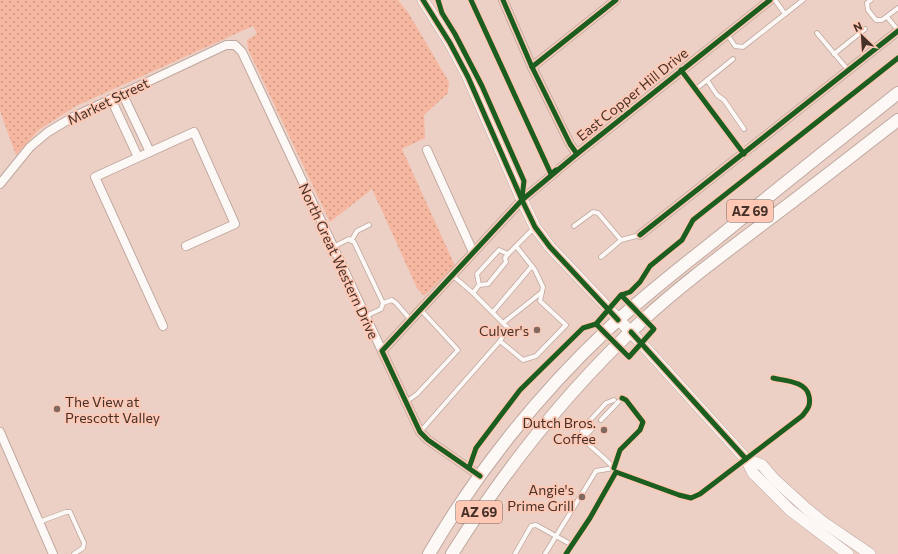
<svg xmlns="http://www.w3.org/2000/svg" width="898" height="554" font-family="Commissioner,sans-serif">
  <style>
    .grass { fill: url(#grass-dots) }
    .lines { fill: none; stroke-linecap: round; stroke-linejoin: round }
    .lane-casing { stroke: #bfa8a0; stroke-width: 5.5 }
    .street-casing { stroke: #bfa8a0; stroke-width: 10 }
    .secondary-casing { stroke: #bfa8a0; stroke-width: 12 }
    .primary-casing { stroke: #bfa8a0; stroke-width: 14 }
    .lane { stroke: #fcf8f6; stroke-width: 4 }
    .street { stroke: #fcf8f6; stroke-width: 8 }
    .secondary { stroke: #fcf8f6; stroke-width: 11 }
    .primary { stroke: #fcf8f6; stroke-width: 12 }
    .cycleway-casing { stroke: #fec8b4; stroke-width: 8 }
    .cycleway { stroke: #1b5e20; stroke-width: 5 }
    .poi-dot { fill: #806960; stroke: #fec8b4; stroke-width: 1.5 }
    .labels { text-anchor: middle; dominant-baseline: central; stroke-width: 3.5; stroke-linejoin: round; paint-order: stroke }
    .shield { fill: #fec8b4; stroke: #7d5e53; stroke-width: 1 }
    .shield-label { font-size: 13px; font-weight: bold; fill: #463129 }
    .street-label { font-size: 14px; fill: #463129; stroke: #fec8b4 }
    .poi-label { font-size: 14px; fill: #463129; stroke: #fec8b4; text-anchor: end }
  </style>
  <defs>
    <pattern id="grass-dots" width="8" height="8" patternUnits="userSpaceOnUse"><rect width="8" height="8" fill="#f6b7a0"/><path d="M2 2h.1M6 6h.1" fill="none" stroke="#c99582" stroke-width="1.8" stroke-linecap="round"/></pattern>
  </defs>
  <rect width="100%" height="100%" fill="#edd0c5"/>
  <polygon class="grass" points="0,0 398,0 409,14 449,82 448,93 424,115 425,138 402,149 455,266 424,296 417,288 372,189 330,222 248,49 247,40 257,34 253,26 76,106 40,129 16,155 0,111"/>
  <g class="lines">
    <g class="lane-casing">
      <g id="lane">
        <polyline points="775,0 785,14"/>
        <polyline points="871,0 867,3 868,10 876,20 882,20 898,8"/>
        <polyline points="887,17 898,30"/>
        <polyline points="817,33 848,70"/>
        <polyline points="727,34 735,46 743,47 803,0"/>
        <polyline points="834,54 865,29"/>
        <polyline points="682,70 744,154"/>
        <polyline points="707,80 717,95 724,100 744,129"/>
        <polyline points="696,89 733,59"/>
        <polyline points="574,226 593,212 598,213 621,240 640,235"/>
        <polyline points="351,241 357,231 369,225"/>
        <polyline points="333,247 349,239 354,242 383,303 381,309 366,316"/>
        <polyline points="601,257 621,240"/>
        <polyline points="452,275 473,293 479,285 477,274 499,250 508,254 534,228"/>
        <polyline points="479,285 488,284 506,262 505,258 508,254"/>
        <polyline points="473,293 508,328 500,341 523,360 536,356 566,325 540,301 543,287 535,270 516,246"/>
        <polyline points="383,303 392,300 396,303 410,319"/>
        <polyline points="493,312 532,266"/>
        <polyline points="503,323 542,292"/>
        <polyline points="614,400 606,403 584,427 582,432 586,442 604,458 614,468"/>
        <polyline points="406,402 417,394 458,350 420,309"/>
        <polyline points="601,420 622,398 626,400 643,422 640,430 620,450 614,468"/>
        <polyline points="420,432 500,341"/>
        <polyline points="584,435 585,432 589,427"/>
        <polyline points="584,437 592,429"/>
        <polyline points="39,522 66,512 70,512 84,543 83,548 74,554"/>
        <polyline points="515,554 531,526 536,525 572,545"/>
        <polyline points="545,554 596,471 614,468"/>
        <path d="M566,554L590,518L616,472L679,495L691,498L700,494L802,416C808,409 811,405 809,396C806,381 785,381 773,378"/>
      </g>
    </g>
    <g class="street-casing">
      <g id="street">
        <polyline points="503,0 532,67 570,144 577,154"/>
        <polyline points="532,67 616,0"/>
        <polyline points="122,93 150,152"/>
        <polyline points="111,99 138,157"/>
        <polyline points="427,150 473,252"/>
        <polyline points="0,184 30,147 48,132 73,117 226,45 235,45 242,52 420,432 428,440 480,476"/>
        <polyline points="640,235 898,31"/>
        <polyline points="163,326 95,177 194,132 235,224 186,246"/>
        <polyline points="382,351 522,200 577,154 770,0"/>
        <polyline points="0,432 53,554"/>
      </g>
    </g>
    <g class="secondary-casing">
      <g id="secondary">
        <polyline points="423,0 450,43 468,77 522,200 535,227 550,247 641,343 746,459 753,473 790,510 848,554"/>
        <polyline points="746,459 762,465 774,479 807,509 823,522 870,554"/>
      </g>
    </g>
    <g class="primary-casing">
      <g id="primary">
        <path d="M429,554C476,473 538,395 606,331C642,297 681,267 719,237C778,188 838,141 898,93"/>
        <path d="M452,554C505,469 569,389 643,320C682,284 726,252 768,220C812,187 855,153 898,120"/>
      </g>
    </g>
    <use href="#lane" class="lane"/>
    <use href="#street" class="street"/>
    <use href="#secondary" class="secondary"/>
    <use href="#primary" class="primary"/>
    <g class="cycleway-casing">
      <g id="cycleway">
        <polyline points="423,0 450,43 468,77 522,200 535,227 550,247 618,320"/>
        <polyline points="438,0 442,13 455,34 482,86 524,181 522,198"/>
        <polyline points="471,0 551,174 556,170"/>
        <polyline points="503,0 532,67 570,144 577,154"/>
        <polyline points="532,67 616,0"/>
        <polyline points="681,70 744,154"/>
        <polyline points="640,235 898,31"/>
        <polyline points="596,324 629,357 654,329 621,295"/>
        <polyline points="631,332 746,459"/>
        <polyline points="469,468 476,448 520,390 583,328 596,324 621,295 630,292 640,282 650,266 682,240 693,220 898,58"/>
        <polyline points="614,468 620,450 640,430 643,422 626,400 622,398"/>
        <polyline points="480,476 428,440 420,432 382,351 522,200 577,154 770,0"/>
        <path d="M566,554L590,518L616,472L679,495L691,498L700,494L802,416C808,409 811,405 809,396C806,381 785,381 773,378"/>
      </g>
    </g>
    <use href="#cycleway" class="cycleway"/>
  </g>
  <g class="poi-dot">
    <circle cx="537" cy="330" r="4"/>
    <circle cx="57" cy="409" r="4"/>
    <circle cx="604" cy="430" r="4"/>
    <circle cx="582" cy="497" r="4"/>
  </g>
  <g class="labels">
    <g class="shield">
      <rect x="727" y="200" width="46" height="22" rx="3"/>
      <rect x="456" y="501" width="46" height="22" rx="3"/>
    </g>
    <g class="shield-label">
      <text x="750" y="211">AZ 69</text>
      <text x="479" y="512">AZ 69</text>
    </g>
    <g class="street-label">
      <text transform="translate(632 94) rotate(-39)">East Copper Hill Drive</text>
      <text transform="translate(108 101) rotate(-26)">Market Street</text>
      <text transform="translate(339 261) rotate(65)">North Great Western Drive</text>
    </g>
    <g class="poi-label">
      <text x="529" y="330">Culver's</text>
      <text x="65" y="401" text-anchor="start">The View at<tspan x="65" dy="16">Prescott Valley</tspan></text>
      <text x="596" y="422">Dutch Bros.<tspan x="596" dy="16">Coffee</tspan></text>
      <text x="574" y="489">Angie's<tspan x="574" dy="16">Prime Grill</tspan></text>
    </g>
  </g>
  <g transform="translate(862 36) rotate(335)" stroke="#fec8b4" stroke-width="3" paint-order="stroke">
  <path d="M0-3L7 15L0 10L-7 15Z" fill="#463129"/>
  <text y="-6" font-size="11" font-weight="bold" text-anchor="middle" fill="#463129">N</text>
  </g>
</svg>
